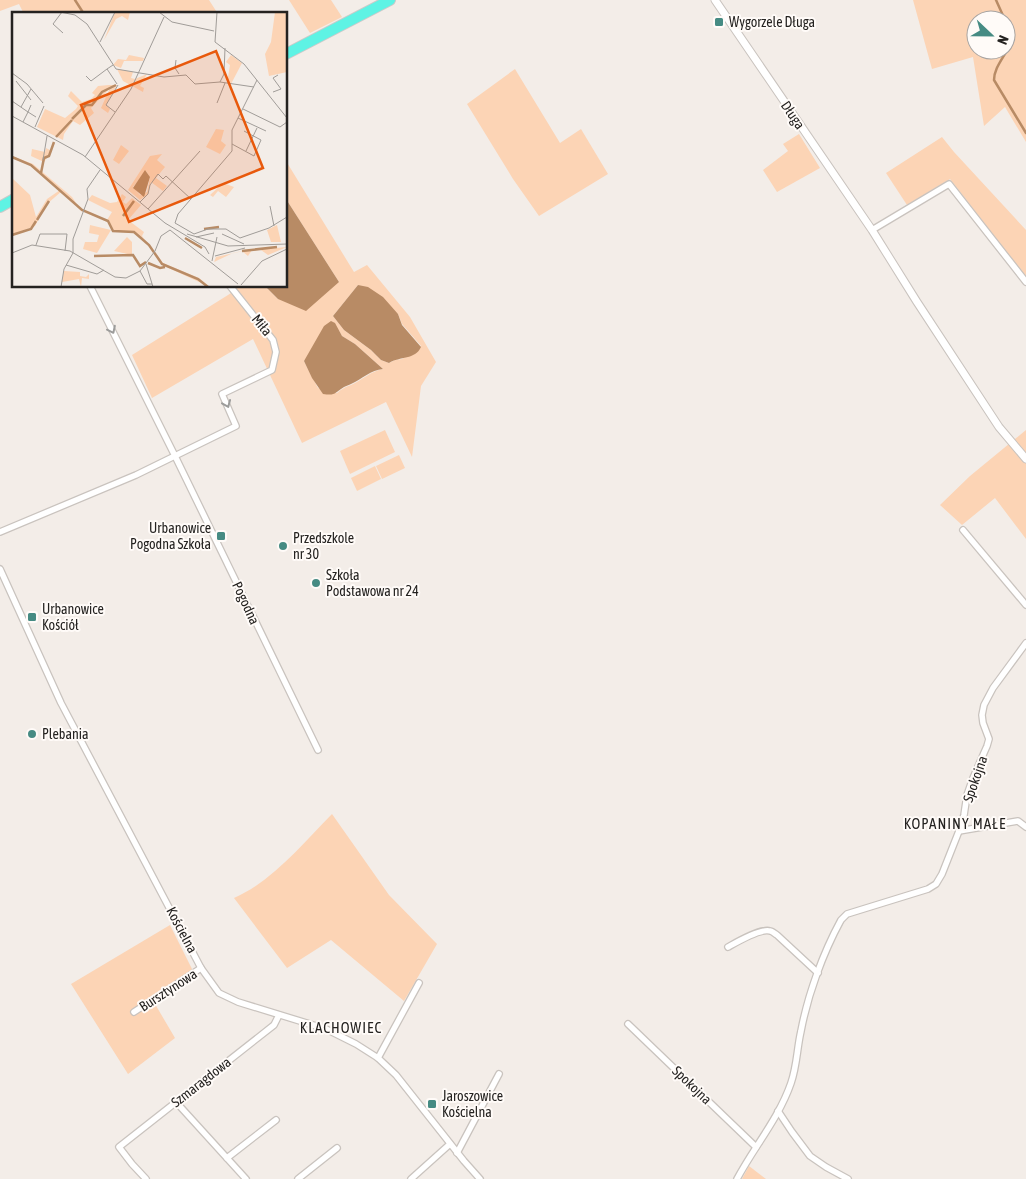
<svg xmlns="http://www.w3.org/2000/svg" width="1026" height="1179" font-family="'Asap Condensed',sans-serif">
  <style>
    .green { fill: #fcd4b5; fill-rule: evenodd }
    .water { fill: #b88b65 }
    .lines { fill: none; stroke-linecap: round; stroke-linejoin: round }
    .stream { stroke: #b88b65; stroke-width: 2.5 }
    .minor-casing { stroke: #c9c3be; stroke-width: 8 }
    .tertiary-casing { stroke: #c9c3be; stroke-width: 9 }
    .trunk-casing { stroke: #cacac9; stroke-width: 12 }
    .minor { stroke: #fff; stroke-width: 5.5 }
    .tertiary { stroke: #fff; stroke-width: 7 }
    .trunk { stroke: #5ef3e4; stroke-width: 10 }
    .oneway { stroke: #9c9c9b }
    .poi-dot { fill: #468b83; stroke: #fffbf8; stroke-width: 2 }
    .labels { text-anchor: middle; dominant-baseline: central; stroke-width: 4; stroke-linejoin: round; paint-order: stroke }
    .poi-label { font-size: 14px; fill: #242220; stroke: #fffbf8; text-anchor: start }
    .street-label { font-size: 14px; fill: #242220; stroke: #fffbf8 }
    .neighbourhood-label { font-size: 15px; letter-spacing: 1px; fill: #242220; stroke: #fffbf8 }
    .inset-river { fill: none; stroke: #b88b65; stroke-width: 2.5 }
    .inset-road { fill: none; stroke: #a09c98; stroke-width: 1 }
    .view { fill: #e8590c; fill-opacity: 0.15; stroke: #e8590c; stroke-width: 2.5 }
    .inset-edge { fill: none; stroke: #242220; stroke-width: 2.5 }
  </style>
  <rect width="100%" height="100%" fill="#f3ede8"/>
  <g class="green">
    <polygon points="0,0 209,0 218,14 24,14 19,4 0,11"/>
    <polygon points="289,0 331,0 342,17 310,33"/>
    <path d="M913,0H1026V142L1005,107L984,126L973,57L932,69ZM976,20H1006V50H976Z"/>
    <polygon points="515,69 560,143 581,129 608,174 539,216 513,179 467,104"/>
    <polygon points="799,134 820,168 777,192 763,170 788,151 783,144"/>
    <polygon points="942,137 954,152 1026,230 1026,277 950,179 907,205 886,173"/>
    <path d="M286,161L354,272L367,265L410,317L436,362L421,386L412,457L386,402L302,443L253,339L152,398L132,355L228,295L237,289L235,286H265L278,299L339,282L286,199ZM358,285L398,314L402,324L421,346L402,359L395,360L389,363L381,360L371,350L344,330L333,316ZM339,331L342,336L355,344L383,369C371,371 362,380 351,385C345,387 342,389 337,393L318,388L308,369L304,361Z"/>
    <polygon points="385,430 395,452 350,474 340,451"/>
    <polygon points="1026,430 1026,539 995,498 962,525 940,505 970,476"/>
    <polygon points="399,455 405,468 382,479 376,466"/>
    <polygon points="375,466 381,479 357,491 351,478"/>
    <path d="M332,814L389,895L437,944L404,1001L331,940L287,968L234,898C273,881 302,844 332,814Z"/>
    <polygon points="170,925 195,975 155,1004 175,1038 128,1074 71,984"/>
    <polygon points="749,1166 766,1179 742,1179"/>
  </g>
  <g class="water">
    <polygon points="286,199 339,282 306,311 278,299 265,286 286,286"/>
    <path d="M358,285L368,287L383,297L398,314L402,325L421,347C415,360 400,356 389,363L381,360L371,350L344,330L333,316Z"/>
    <path d="M331,321L335,323L342,336L355,344L383,369C371,370 362,379 351,384C349,385 346,386 344,387C334,393 336,396 323,394L312,378L304,361L324,326Z"/>
  </g>
  <g class="lines">
    <g class="stream">
      <polyline points="75,0 84,14"/>
      <polyline points="996,0 1005,20"/>
      <path d="M1006,23C1008,26 1010,30 1011,34C1013,50 994,63 994,80L1026,133"/>
    </g>
    <g class="minor-casing">
      <g id="minor">
        <polyline points="872,230 949,184 1026,282"/>
        <polyline points="90,286 175,456 318,750"/>
        <polyline points="963,530 1026,605"/>
        <polyline points="0,532 136,475 236,426 222,394 272,370 276,352 273,340 230,286"/>
        <polyline points="0,569 61,703 201,968 219,993 238,1002 326,1029 356,1044 378,1058 396,1075 464,1161 480,1179"/>
        <polyline points="959,831 1018,821 1026,827"/>
        <path d="M728,947C737,942 761,928 770,931C772,931 774,933 777,935L818,973"/>
        <polyline points="134,1012 201,968"/>
        <polyline points="628,1024 756,1147"/>
        <polyline points="378,1058 419,983"/>
        <polyline points="176,1102 246,1179"/>
        <polyline points="778,1111 792,1132 810,1156 826,1167 848,1179"/>
        <polyline points="457,1153 499,1074"/>
        <polyline points="227,1158 276,1120"/>
        <polyline points="146,1179 132,1164 119,1147 274,1025 279,1015"/>
        <polyline points="298,1179 337,1148"/>
        <polyline points="411,1179 450,1144"/>
        <path d="M737,1179C754,1147 779,1118 791,1083C797,1066 797,1048 801,1031C808,994 823,953 841,920L847,914L928,889L936,884L942,874L959,831L964,815L967,795L973,778L987,746L989,739L983,723L982,715L984,705L993,688L1026,643"/>
      </g>
    </g>
    <g class="tertiary-casing">
      <polyline id="tertiary" points="715,0 872,230 917,302 999,427 1026,459"/>
    </g>
    <g class="trunk-casing">
      <g id="trunk">
        <polyline points="286,54 390,0"/>
        <polyline points="0,207 14,199"/>
      </g>
    </g>
    <use href="#minor" class="minor"/>
    <use href="#tertiary" class="tertiary"/>
    <use href="#trunk" class="trunk"/>
  </g>
  <defs><path id="oneway-chevron" d="M-2-3.5L2.5 0L-2 3.5" fill="none" stroke-width="1.6" stroke-linecap="round" stroke-linejoin="round" transform="scale(1.25)"/></defs>
  <g class="oneway">
    <use href="#oneway-chevron" transform="translate(112 330) rotate(64)"/>
    <use href="#oneway-chevron" transform="translate(227 404) rotate(67)"/>
  </g>
  <g class="poi-dot">
    <rect x="714" y="17" width="10" height="10" rx="2.5"/>
    <rect x="216" y="531" width="10" height="10" rx="2.5"/>
    <circle cx="283" cy="546" r="5"/>
    <circle cx="316" cy="583" r="5"/>
    <rect x="27" y="612" width="10" height="10" rx="2.5"/>
    <circle cx="32" cy="734" r="5"/>
    <rect x="427" y="1099" width="10" height="10" rx="2.5"/>
  </g>
  <g class="labels">
    <g class="poi-label">
      <text x="729" y="22">Wygorzele Długa</text>
      <text x="211" y="528" text-anchor="end">Urbanowice<tspan x="211" dy="16">Pogodna Szkoła</tspan></text>
      <text x="293" y="538">Przedszkole<tspan x="293" dy="16">nr 30</tspan></text>
      <text x="326" y="575">Szkoła<tspan x="326" dy="16">Podstawowa nr 24</tspan></text>
      <text x="42" y="609">Urbanowice<tspan x="42" dy="16">Kościół</tspan></text>
      <text x="42" y="734">Plebania</text>
      <text x="442" y="1096">Jaroszowice<tspan x="442" dy="16">Kościelna</tspan></text>
    </g>
    <g class="street-label">
      <text transform="translate(793 115) rotate(56)">Długa</text>
      <text transform="translate(262 325) rotate(51)">Miła</text>
      <text transform="translate(246 603) rotate(65)">Pogodna</text>
      <text transform="translate(975 779) rotate(-71)">Spokojna</text>
      <text transform="translate(182 930) rotate(62)">Kościelna</text>
      <text transform="translate(168 990) rotate(-33)">Bursztynowa</text>
      <text transform="translate(201 1082) rotate(-38)">Szmaragdowa</text>
      <text transform="translate(692 1085) rotate(44)">Spokojna</text>
    </g>
    <g class="neighbourhood-label">
      <text x="955" y="823">KOPANINY MAŁE</text>
      <text x="341" y="1027">KLACHOWIEC</text>
    </g>
  </g>
  <g transform="translate(12 12)">
    <rect width="275" height="275" fill="#f3ede8"/>
    <path d="M103,0H118L116,8L110,4L104,7L92,28ZM263,0H275V60L257,64L253,42L259,30ZM117,43L132,46L131,49H112L109,56L101,53L106,47L114,48ZM219,43L230,51L219,72L215,71L218,53L214,50ZM105,57L121,60L119,66L123,67L135,62L128,74L132,76L131,80L111,69ZM97,73H105L94,93L98,97L96,101L89,96L98,76L79,96L82,101L68,113L61,109L52,122L51,128L25,115L33,97L53,106L64,97L66,94L56,84L59,79L70,90L79,87L83,83L80,81L86,74ZM204,117L212,118L209,129L214,133L208,142L194,135ZM109,133L117,139L107,152L101,148ZM34,136L40,139L32,150L19,144L20,137L33,140ZM150,142L145,148L153,155L144,166L155,174L151,179L139,170L136,182L128,188L116,178L138,144ZM134,159L138,165L135,180L128,183L121,175ZM0,144L21,152L60,185L70,200L50,179L35,192L23,214L0,223V166L18,183L24,205L35,187L48,178L19,154ZM211,171L222,175L214,185L206,179L201,185L198,183ZM110,182L114,185L111,190L114,192L120,186L129,193L116,208L132,220L130,224L135,231L119,219H101L95,208L100,200L76,188L80,183L98,191L105,190ZM78,213L99,218L85,241L71,237L73,230H85L87,223L77,221ZM265,213L269,230H259L255,218ZM115,225L120,230V243L102,239ZM275,235L256,243L249,238H240L236,244L230,239L221,241L202,250L204,245L231,239ZM143,240L151,251L187,266L198,275L150,253ZM52,259L68,260V264L74,265L77,262V267L70,266L69,275L67,267L50,270Z" fill="#fcd4b5" fill-rule="evenodd"/>
    <path d="M133,158L138,165L132,185L121,176Z" fill="#b88b65"/>
    <path class="inset-river" d="M60,107L74,93H80L90,80L104,73M44,125L60,108M0,145L19,153L70,198L96,209L101,219L122,220L137,233L150,252L186,267L196,275M29,161L32,146L37,144L42,130M111,204L122,189M25,208L37,189M192,217L207,215M0,223L19,217L24,209M173,226L190,236M230,239L265,235M82,244L121,243L128,254L134,250M136,251L148,256L153,255"/>
    <path class="inset-road" d="M48,0L63,3L75,12L104,57L152,65L174,63L183,72L208,70L242,75M50,0L41,12L51,21M147,0L160,10L202,19M205,0L203,30L232,52L275,106M88,30L103,0M164,48L163,56L167,62M101,53L95,57L105,72M0,61L15,72L31,91M74,64L79,69L95,57M245,68L220,118V139L166,202L163,211L182,222L196,217H214L228,226L257,216L275,205M4,69L19,88M208,70L212,62L213,36M261,80L269,77L261,66L266,63M0,89L16,100L11,110M205,91L213,71M19,93L16,100L24,105M9,95L19,77M231,97L268,115L275,110M103,100L94,93L106,73M0,104L71,143L153,211L193,235L197,242M226,106L254,119M23,115L32,94M220,132L242,144L249,128L232,119M234,139L245,116M73,145L119,77L152,5M31,148L35,124M128,190L136,182L138,173L146,162L151,167L154,164L179,187M258,194L262,214M136,197L188,139M175,222L216,234L275,232M210,222L232,232M184,225L202,221M24,233L28,222H55L53,239M0,241L20,233L58,239L103,265L114,266L128,259L143,239L149,224L158,218L226,272M203,244L233,236M200,249L205,225M134,252L141,275M54,253L85,262L92,258M128,259L135,272H140M229,273L250,249L275,237M49,275L52,257L61,241V227L76,187L75,177L88,158"/>
    <path class="view" d="M204,39L251,156L117,210L69,93Z"/>
    <rect width="275" height="275" class="inset-edge"/>
  </g>
  <g transform="translate(991 35) rotate(112)"><circle r="24" fill="#fffbf8" stroke="#a7a4a2"/>
  <path d="M0-4L9 19L0 12L-9 19Z" fill="#468b83"/>
  <text y="-8" font-size="14" font-weight="bold" text-anchor="middle" fill="#242220">N</text>
  </g>
</svg>
